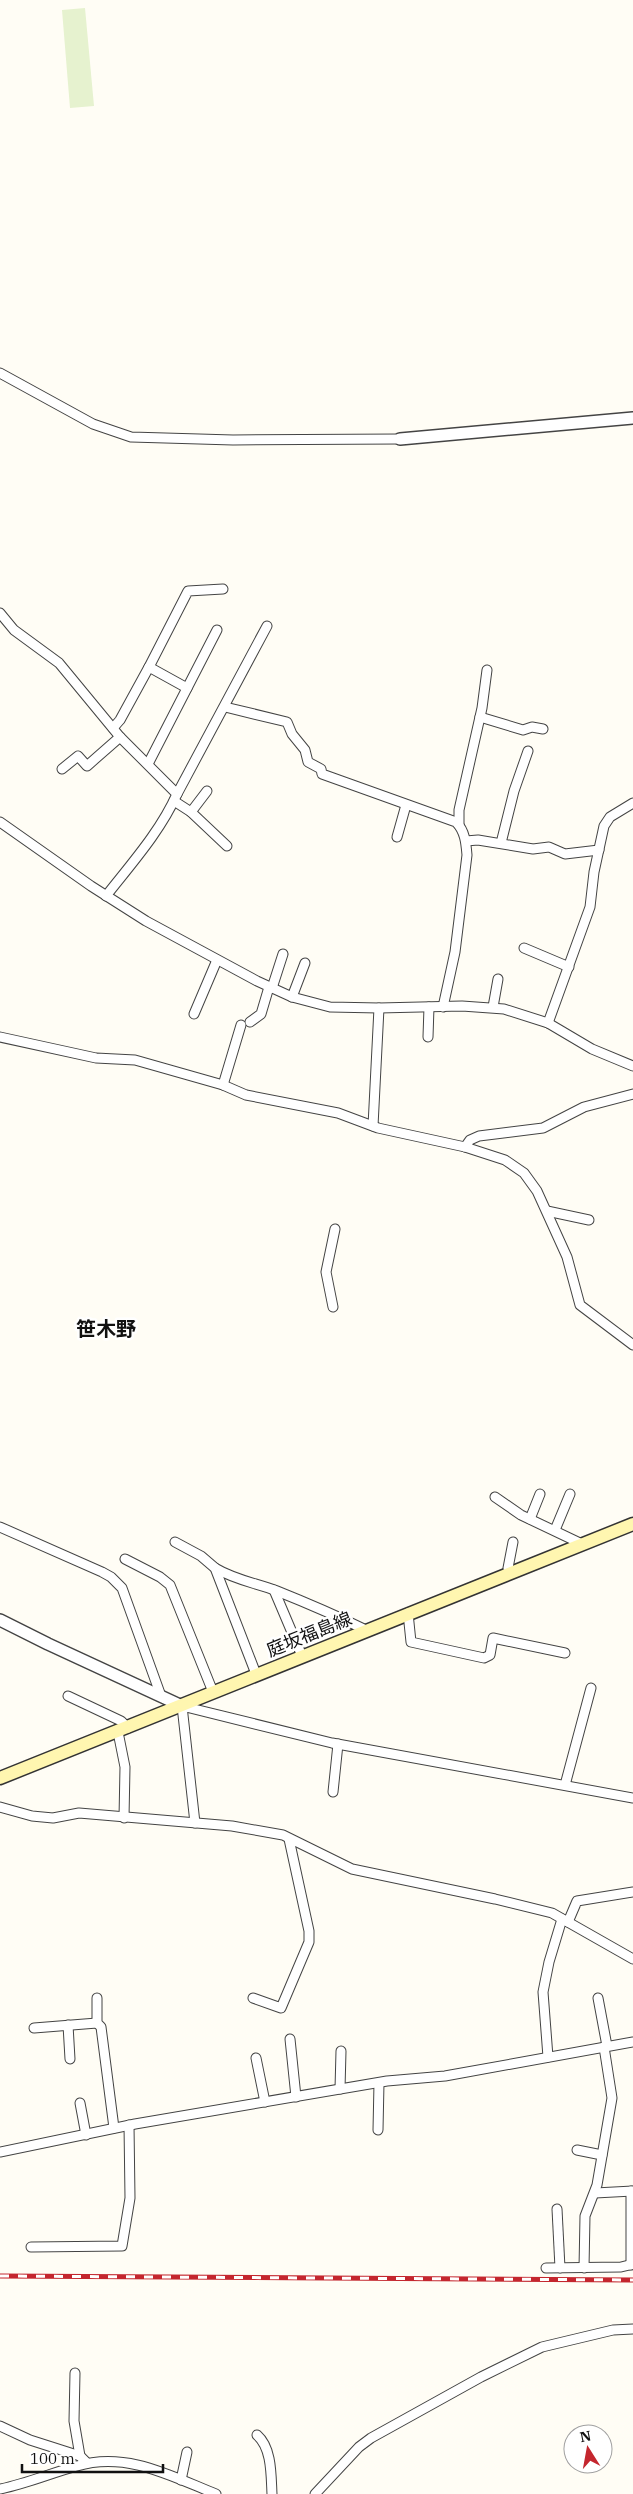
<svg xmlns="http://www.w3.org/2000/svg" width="633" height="2494" font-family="'IBM Plex Serif','Noto Sans JP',serif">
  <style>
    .pitch { fill: #e6f2cf }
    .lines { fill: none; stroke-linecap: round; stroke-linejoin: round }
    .minor-casing { stroke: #444; stroke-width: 11 }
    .tertiary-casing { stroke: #444; stroke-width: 14 }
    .secondary-casing { stroke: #333; stroke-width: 15 }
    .minor { stroke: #fff; stroke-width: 9 }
    .tertiary { stroke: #fff; stroke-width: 11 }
    .secondary { stroke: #fff6b0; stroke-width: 12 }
    .rail-casing { stroke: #c4262e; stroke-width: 5 }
    .rail { stroke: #fff; stroke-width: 3; stroke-dasharray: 9; stroke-linecap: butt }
    .labels { text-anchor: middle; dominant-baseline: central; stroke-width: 5; stroke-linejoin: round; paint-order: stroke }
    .street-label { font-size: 18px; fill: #111; stroke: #fff }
    .quarter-label { font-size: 20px; font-weight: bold; fill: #111; stroke: #fff }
  </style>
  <rect width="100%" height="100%" fill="#fffdf5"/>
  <polygon class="pitch" points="85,8 94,106 70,108 62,10"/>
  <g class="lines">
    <g class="minor-casing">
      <g id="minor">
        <polyline points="0,373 93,424 131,437 233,440 400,439"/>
        <path d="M0,613L14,630L59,663L120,737L177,794C160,832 131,864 106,896"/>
        <polyline points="149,667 187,688"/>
        <path d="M225,707L287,722L292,734L305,750L308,762L321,769L322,774L456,822C465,831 466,843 467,855L455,952L443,1007"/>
        <polyline points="480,717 523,730 532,727 543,729"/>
        <polyline points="113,728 120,720 149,667 188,591 223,589"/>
        <polyline points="148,764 217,630"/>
        <polyline points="62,769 78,756 87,766 120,737"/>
        <polyline points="177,794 267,626"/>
        <polyline points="174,801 191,812 227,846"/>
        <polyline points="191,812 207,791"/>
        <polyline points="0,822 91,886 146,921 257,981 292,997 330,1007 379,1008 462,1006 504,1009 548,1023 592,1049 633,1066"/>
        <polyline points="459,825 459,810 482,708 487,670"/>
        <polyline points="397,837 406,805"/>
        <polyline points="466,841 478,840 533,849 549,847 565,854 599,850"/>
        <polyline points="501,843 514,791 528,751"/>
        <polyline points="524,948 569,967"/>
        <polyline points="272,988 283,954"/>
        <polyline points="292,997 305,963"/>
        <polyline points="493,1007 498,979"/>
        <polyline points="194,1014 217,960"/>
        <polyline points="250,1022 261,1014 269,987"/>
        <polyline points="548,1023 590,907 594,872 604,826 610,817 633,803"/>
        <polyline points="0,1037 96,1058 135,1060 223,1085 246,1095 338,1113 378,1128 465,1147 505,1160 524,1173 537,1191 567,1257 580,1305 633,1345"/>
        <polyline points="428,1037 429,1007"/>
        <polyline points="223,1085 241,1025"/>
        <polyline points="373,1126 379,1008"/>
        <polyline points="465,1147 470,1140 479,1136 543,1128 584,1107 633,1094"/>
        <polyline points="547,1211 589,1220"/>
        <polyline points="333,1307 326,1272 335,1229"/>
        <polyline points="495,1497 521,1515 582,1544"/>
        <polyline points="530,1519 540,1494"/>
        <polyline points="0,1527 102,1572 111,1577 122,1588 161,1696"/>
        <polyline points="555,1530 570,1494"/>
        <polyline points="175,1542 201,1556 215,1568 256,1674"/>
        <polyline points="125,1559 160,1577 170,1585 213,1692"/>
        <path d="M215,1568C235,1580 256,1583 277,1591C307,1603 337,1616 366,1630"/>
        <polyline points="510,1573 508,1568 513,1542"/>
        <polyline points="274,1590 302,1656"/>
        <polyline points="408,1613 411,1642 484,1658 490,1655 493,1638 565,1653"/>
        <polyline points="68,1696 121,1721 128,1728"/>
        <polyline points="118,1732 125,1767 124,1818"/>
        <polyline points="565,1785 591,1688"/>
        <polyline points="333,1792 338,1744"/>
        <polyline points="0,1807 32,1816 53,1818 79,1813 232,1826 283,1835 352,1869 495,1899 552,1913 633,1959"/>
        <polyline points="195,1823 182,1706 332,1743 633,1798"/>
        <polyline points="568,1922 577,1901 633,1892"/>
        <polyline points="97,1998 97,2023 101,2027 114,2128"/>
        <polyline points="253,1998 281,2008 309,1942 309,1931 289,1839"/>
        <polyline points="598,1998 607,2046"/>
        <polyline points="68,2025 70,2059"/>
        <polyline points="34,2028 97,2023"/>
        <polyline points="290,2039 296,2097"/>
        <polyline points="548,2057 543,1992 549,1962 562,1919"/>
        <polyline points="256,2058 265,2102"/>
        <polyline points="340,2089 341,2051"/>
        <polyline points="80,2103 86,2135"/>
        <polyline points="378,2130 379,2083"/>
        <polyline points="577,2150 602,2155"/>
        <polyline points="0,2152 135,2124 387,2081 445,2076 633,2042"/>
        <polyline points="595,2193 633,2191"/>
        <polyline points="557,2209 560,2268"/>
        <polyline points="31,2247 122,2246 130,2198 129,2125"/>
        <polyline points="631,2265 631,2191"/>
        <polyline points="546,2268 621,2267 633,2264"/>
        <polyline points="584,2268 585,2216 597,2185 612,2098 604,2047"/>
        <polyline points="75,2373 74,2421 80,2456"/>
        <polyline points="0,2426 30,2440 80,2456 87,2463"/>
        <path d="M257,2435C272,2448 271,2475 272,2494"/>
        <polyline points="181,2480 187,2452"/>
        <path d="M0,2489C26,2484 51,2473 77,2466C126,2451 171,2476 216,2494"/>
        <polyline points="315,2494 359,2447 371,2438 481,2377 542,2347 613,2330 633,2329"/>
      </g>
    </g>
    <g class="tertiary-casing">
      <g id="tertiary">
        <polyline points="400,439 633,418"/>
        <polyline points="0,1620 48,1644 182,1706"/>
      </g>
    </g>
    <g class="secondary-casing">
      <polyline id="secondary" points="0,1778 633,1524"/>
    </g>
    <use href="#minor" class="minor"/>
    <use href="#tertiary" class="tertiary"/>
    <use href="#secondary" class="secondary"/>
    <g class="rail-casing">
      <polyline id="rail" points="0,2276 633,2280"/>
    </g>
    <use href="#rail" class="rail"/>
  </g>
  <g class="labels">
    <g class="street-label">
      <text transform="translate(309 1634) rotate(-22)">庭坂福島線</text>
    </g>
    <g class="quarter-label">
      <text x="106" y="1328">笹木野</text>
    </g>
  </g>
  <g transform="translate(588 2449) rotate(349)"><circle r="24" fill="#ffffff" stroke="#a0a0a0"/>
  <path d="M0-4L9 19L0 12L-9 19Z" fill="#c4262e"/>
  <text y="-8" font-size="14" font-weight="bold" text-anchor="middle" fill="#111111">N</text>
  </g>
  <path d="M22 2464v8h141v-8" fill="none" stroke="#111111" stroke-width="2.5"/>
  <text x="30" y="2464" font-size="15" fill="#111111" stroke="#ffffff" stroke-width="4" paint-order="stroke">100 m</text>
</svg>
